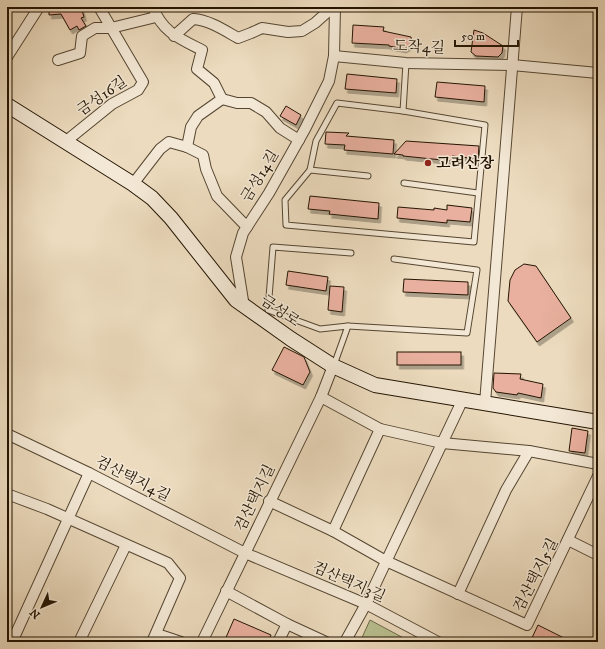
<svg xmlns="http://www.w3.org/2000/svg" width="605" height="649" font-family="'IM FELL DW Pica','Noto Serif KR',serif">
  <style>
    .green { fill: #b9c091; stroke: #6e6a4a }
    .building { fill: #e9b09f; stroke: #231402; filter: url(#shadow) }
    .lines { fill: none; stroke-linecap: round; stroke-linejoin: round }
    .lane-casing { stroke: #554631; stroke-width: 7 }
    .street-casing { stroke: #554631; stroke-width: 12 }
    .secondary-casing { stroke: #231402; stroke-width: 16 }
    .lane { stroke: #f3e8d5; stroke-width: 5 }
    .street { stroke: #f3e8d5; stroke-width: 10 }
    .secondary { stroke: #f3e8d5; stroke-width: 14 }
    .poi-dot { fill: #8f2418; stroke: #f3e8d5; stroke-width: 1.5 }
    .labels { text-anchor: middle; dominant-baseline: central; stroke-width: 3; stroke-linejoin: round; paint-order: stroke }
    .street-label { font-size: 15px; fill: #231402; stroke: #f3e8d5 }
    .poi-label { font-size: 15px; font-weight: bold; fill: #231402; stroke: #f3e8d5; text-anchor: start }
  </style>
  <defs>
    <filter id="shadow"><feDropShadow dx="2.5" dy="4" stdDeviation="0" flood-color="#0004"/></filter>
  </defs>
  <rect width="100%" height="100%" fill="#ecdbbe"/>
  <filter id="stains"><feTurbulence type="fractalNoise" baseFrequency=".005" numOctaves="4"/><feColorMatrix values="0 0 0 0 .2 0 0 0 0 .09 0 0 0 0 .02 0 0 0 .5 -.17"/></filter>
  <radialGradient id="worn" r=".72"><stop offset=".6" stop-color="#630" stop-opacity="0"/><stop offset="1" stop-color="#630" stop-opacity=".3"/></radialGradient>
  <polygon class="green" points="370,620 411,642 360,642"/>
  <g class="building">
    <polygon points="49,7 81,7 84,17 81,18 86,26 79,30 77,26 70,30 61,14 49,15"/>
    <polygon points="353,25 384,27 383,31 411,37 412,44 404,49 389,46 389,45 352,43"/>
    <polygon points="474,30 483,33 503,46 502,53 498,57 476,56 471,52"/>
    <polygon points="347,74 397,79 396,93 345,89"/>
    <polygon points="437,82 485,86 484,102 435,97"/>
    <polygon points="286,106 301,115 296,125 280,116"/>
    <polygon points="326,132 349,133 346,136 394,140 393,154 344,150 345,145 325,144"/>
    <polygon points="406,141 479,146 478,159 452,156 452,161 403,156 403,155 394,154"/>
    <polygon points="310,196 379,203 378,219 329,214 330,211 308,209"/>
    <polygon points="447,205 472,208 470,222 447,220 447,223 397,218 398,207 434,210 434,208 447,210"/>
    <polygon points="524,264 536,266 571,318 537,342 508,301 510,280 515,270"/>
    <polygon points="288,271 328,277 326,291 286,285"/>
    <polygon points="404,279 468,282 468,295 403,292"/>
    <polygon points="330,286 344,287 342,312 328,310"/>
    <polygon points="284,347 304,357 310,372 303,385 272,370"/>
    <rect x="397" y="352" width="64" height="13"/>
    <polygon points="494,373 521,374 520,379 543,384 541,398 518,393 517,395 496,392 493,388"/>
    <polygon points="572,428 588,431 585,453 569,451"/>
    <polygon points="234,619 271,635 268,642 224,642"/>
    <polygon points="538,625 572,642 530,642"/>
  </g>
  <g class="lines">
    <g class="lane-casing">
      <g id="lane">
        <polygon points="337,103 403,111 485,125 474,242 286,225 285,200 310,170 316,141"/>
        <polyline points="403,111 406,63"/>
        <polyline points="310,170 368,176"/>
        <polyline points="404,183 478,193"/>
        <polyline points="348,326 467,333 477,270 394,259"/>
        <polyline points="334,365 348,326 320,329 268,310 273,247 351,253"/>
      </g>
    </g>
    <g class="street-casing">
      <g id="street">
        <path d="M153,7C162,32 180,39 202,50L197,69L214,83L222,99L198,116L191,127L187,147"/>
        <path d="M174,36L193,19C209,20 224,30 238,38L251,33L262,28L288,32L302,31L315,23L333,7"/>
        <polyline points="334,56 406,63 512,65 598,73"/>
        <polyline points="7,57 39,7"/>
        <polyline points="58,60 80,53 82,36 95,28 111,28 156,17"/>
        <polyline points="222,99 237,103 251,103 266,112 280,128 299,140"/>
        <polyline points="65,142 112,104 138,90 143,82 99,7"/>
        <polyline points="133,184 160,149 169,142 187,147 203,155 206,169 217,196 247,227"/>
        <polyline points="244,307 236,257 243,233 269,193 305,129 329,81 334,56 335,7"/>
        <polyline points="321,397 380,429 442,443 529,451 598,464"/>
        <polyline points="485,403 517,7"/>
        <polyline points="7,434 89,473 245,553 366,604 438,642"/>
        <polyline points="7,494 47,509 168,563 180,578 152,642"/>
        <polyline points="269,501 333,531 386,561 527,625 598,476"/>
        <polyline points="333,531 380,429"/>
        <polyline points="568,540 598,555"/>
        <polyline points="226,591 287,624 326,642"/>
        <polyline points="458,594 506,490 529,451"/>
        <polyline points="157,634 181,642"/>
        <polyline points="12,642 89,473"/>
        <polyline points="79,642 126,545"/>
        <polyline points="202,642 321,397 333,366"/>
        <polyline points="278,642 287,624"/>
        <polyline points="345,642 366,604 463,399"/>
      </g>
    </g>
    <g class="secondary-casing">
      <polyline id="secondary" points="7,105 133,184 152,198 171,218 236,300 291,339 333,366 375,385 598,422"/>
    </g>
    <use href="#lane" class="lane"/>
    <use href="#street" class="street"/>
    <use href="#secondary" class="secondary"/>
  </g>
  <circle class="poi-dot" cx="428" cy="163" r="4"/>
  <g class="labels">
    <g class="street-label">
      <text transform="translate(419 47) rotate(3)">도작4길</text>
      <text transform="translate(102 96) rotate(-35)">금성16길</text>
      <text transform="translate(260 176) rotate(-59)">금성14길</text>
      <text transform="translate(280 311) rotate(34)">금성로</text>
      <text transform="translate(133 479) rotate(27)">검산택지4길</text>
      <text transform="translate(255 498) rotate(-64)">검산택지길</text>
      <text transform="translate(536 575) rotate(-63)">검산택지5길</text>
      <text transform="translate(349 582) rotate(24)">검산택지3길</text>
    </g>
    <g class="poi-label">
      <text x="436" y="163">고려산장</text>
    </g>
  </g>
  <rect width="605" height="649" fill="none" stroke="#ecdbbe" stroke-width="24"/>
  <rect x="8" y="8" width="589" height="633" fill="none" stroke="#231402" stroke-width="2"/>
  <rect x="12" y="12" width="581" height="625" fill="none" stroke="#231402"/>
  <g transform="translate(42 607) rotate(226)" stroke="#f3e8d5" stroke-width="3" paint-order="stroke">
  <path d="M0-3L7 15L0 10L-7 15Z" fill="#231402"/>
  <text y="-6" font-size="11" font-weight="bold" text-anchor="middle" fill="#231402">N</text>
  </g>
  <path d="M455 40v6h63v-6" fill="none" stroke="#231402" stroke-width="2"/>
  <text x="461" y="40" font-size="12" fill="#231402" stroke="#f3e8d5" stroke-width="3" paint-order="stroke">50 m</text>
  <rect width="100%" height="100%" filter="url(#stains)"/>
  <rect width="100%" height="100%" fill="url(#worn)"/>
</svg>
